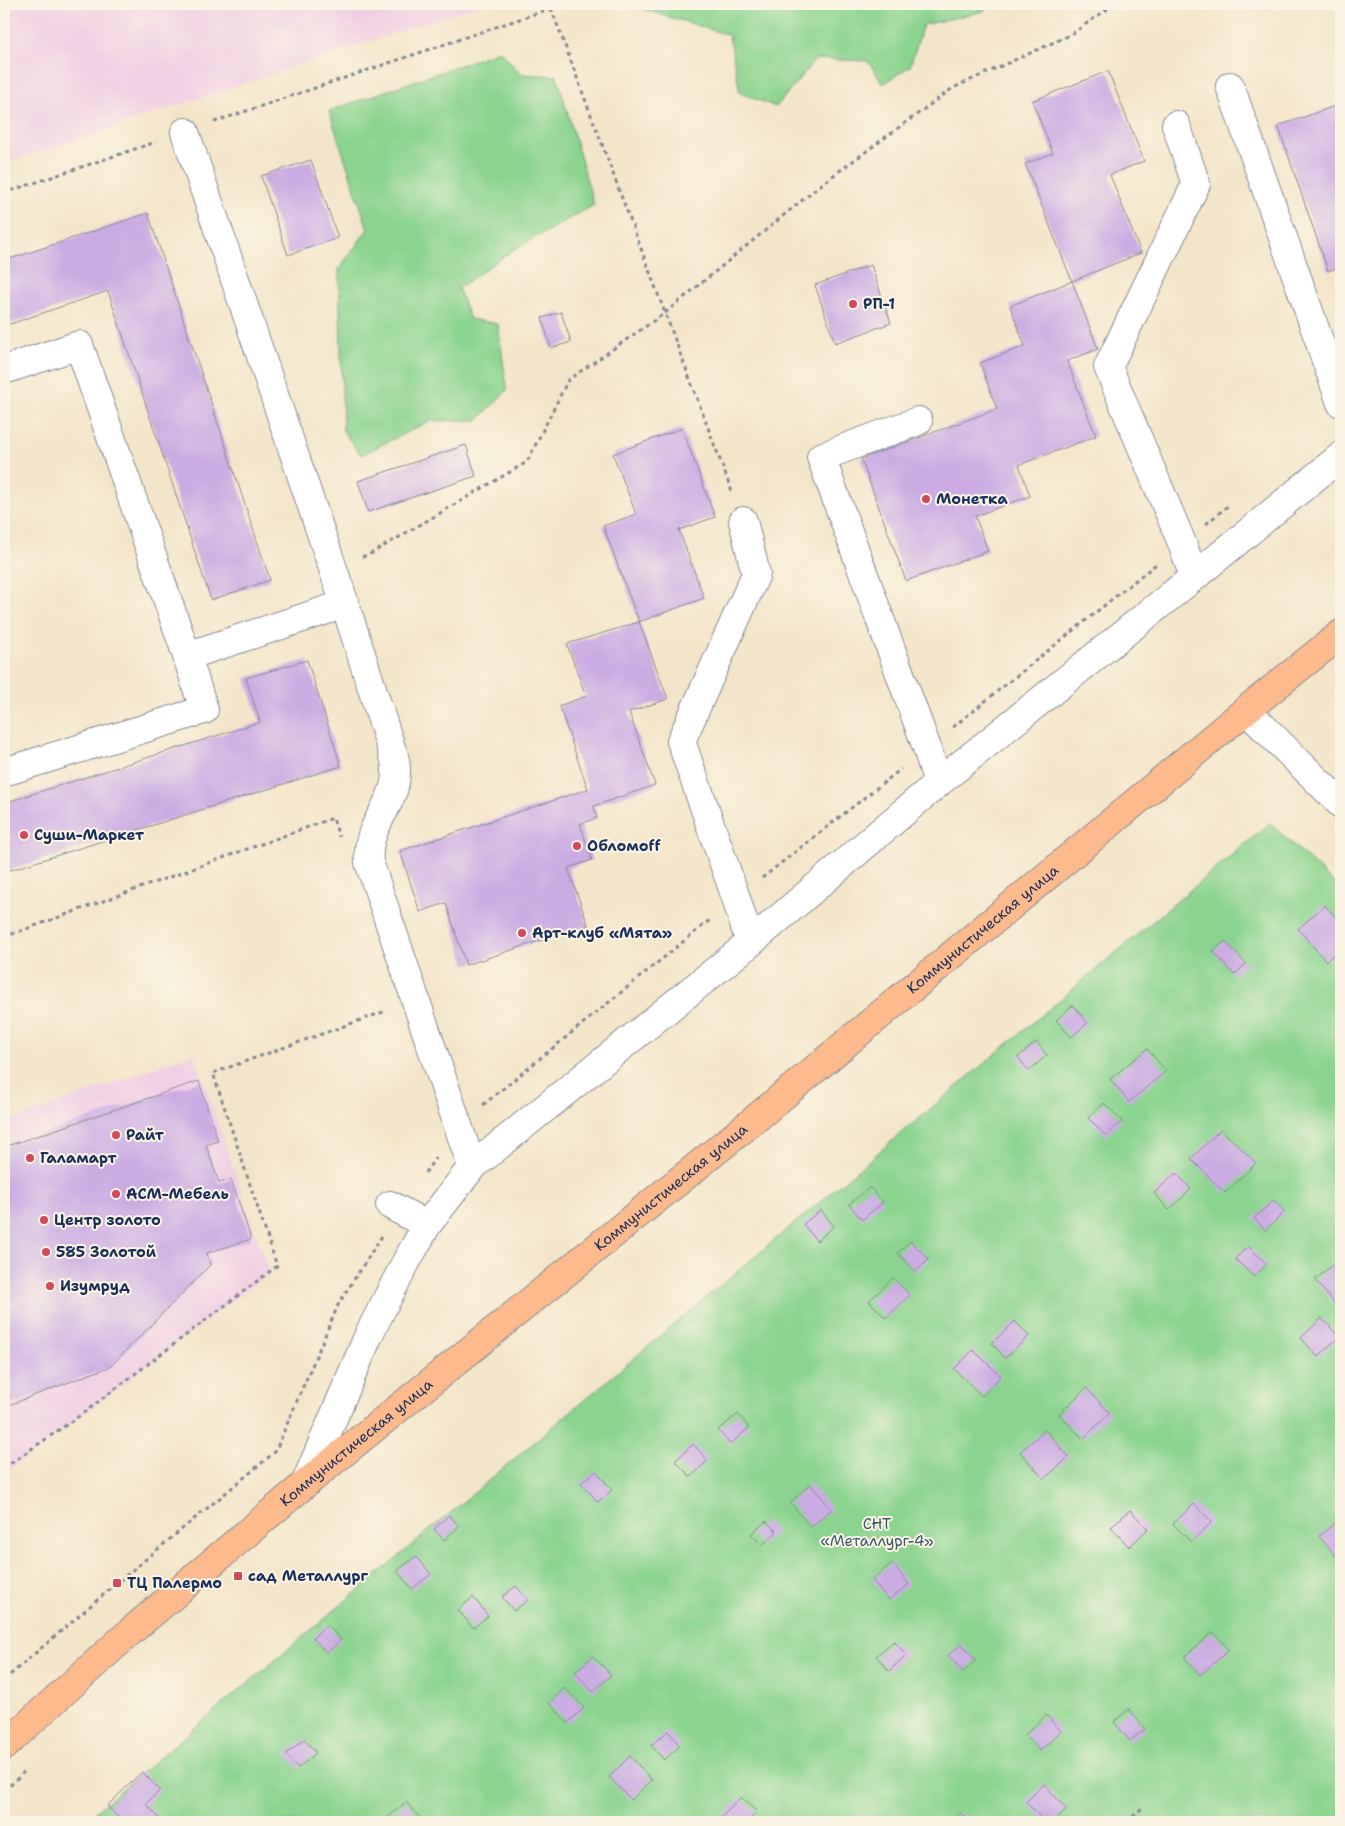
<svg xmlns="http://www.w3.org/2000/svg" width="1345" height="1826" font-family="'Shantell Sans',sans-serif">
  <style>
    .built { fill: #f0d0e4 }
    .green { fill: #8bd48f; stroke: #538276 }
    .building { fill: #caace3 }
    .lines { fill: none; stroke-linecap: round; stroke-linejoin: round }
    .minor-casing { stroke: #878a94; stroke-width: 30 }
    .major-casing { stroke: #878a94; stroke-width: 30 }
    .path { stroke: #878a94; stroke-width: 3; stroke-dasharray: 4 4; stroke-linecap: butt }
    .minor { stroke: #fff; stroke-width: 28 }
    .major { stroke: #fcba8d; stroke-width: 28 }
    .poi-dot { fill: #d1495b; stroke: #fcf5e5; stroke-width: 2 }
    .labels { text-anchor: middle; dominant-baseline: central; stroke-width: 4; stroke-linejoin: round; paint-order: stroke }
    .poi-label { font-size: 15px; font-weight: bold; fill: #1b2f5e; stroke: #fcf5e5; text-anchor: start }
    .street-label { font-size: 15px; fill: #1b2f5e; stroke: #fcf5e5 }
    .park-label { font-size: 15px; fill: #37586a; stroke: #fcf5e5 }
  </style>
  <rect width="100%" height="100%" fill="#fcf5e5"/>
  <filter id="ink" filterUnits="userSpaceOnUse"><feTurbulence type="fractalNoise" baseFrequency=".02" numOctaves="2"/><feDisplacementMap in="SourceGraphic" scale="10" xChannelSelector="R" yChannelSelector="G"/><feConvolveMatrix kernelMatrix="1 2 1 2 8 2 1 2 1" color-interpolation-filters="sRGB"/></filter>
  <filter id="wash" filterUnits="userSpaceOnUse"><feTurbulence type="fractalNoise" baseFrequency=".0096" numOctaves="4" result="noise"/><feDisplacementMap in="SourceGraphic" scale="20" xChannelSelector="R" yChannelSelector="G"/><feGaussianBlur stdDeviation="1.12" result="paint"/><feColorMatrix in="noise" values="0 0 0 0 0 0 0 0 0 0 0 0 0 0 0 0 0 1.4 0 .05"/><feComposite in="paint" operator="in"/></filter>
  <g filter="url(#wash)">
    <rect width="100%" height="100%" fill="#f3e5c9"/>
    <g class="built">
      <polygon points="4,4 481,4 4,164"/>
      <polygon points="194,1053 269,1273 4,1474 4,1124"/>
    </g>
    <g class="green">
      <polygon points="641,4 986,4 984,11 923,25 910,66 883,84 868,61 816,59 776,107 740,93 729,35 640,8"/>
      <polygon points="500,51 521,74 557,76 594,205 513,250 458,288 470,319 498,324 507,390 478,420 430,421 361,455 343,431 339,269 368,229 329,111"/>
      <polygon points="1270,823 1341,890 1341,1822 83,1822"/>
    </g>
    <g id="blocks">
      <g class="building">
        <polygon points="1108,71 1144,161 1110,175 1141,253 1072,281 1025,164 1053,153 1032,101"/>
        <polygon points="1341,104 1341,266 1328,271 1278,126"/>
        <polygon points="311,160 338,238 288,255 261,176"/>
        <polygon points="148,213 270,580 211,600 108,291 4,326 4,261"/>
        <polygon points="871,265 891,323 835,343 815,285"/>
        <polygon points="1072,281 1098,349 1067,361 1096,436 1019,465 1030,496 975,516 988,551 906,581 861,459 997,409 980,363 1025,346 1010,306"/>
        <polygon points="561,312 571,342 551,348 542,318"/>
        <polygon points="682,428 715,517 679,530 704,598 639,622 603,526 636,514 613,454"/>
        <polygon points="466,445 476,476 368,512 358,481"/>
        <polygon points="639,622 668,699 629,712 655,785 594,806 597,818 580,824 592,860 568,868 588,925 466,965 446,903 420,912 400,851 588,789 559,706 586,696 567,644"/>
        <polygon points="307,660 341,766 4,872 4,803 260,722 246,678"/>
        <polygon points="1325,905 1341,923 1341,948 1326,961 1298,929"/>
        <polygon points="1225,941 1246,964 1234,975 1213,951"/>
        <polygon points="1073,1005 1088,1023 1071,1037 1056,1020"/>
        <polygon points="1036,1042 1047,1055 1029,1071 1018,1057"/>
        <polygon points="1147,1049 1166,1071 1129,1102 1110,1079"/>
        <polygon points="199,1081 218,1141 206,1145 219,1183 231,1179 251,1239 207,1253 210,1265 111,1366 4,1407 4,1147"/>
        <polygon points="1104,1103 1122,1121 1106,1136 1088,1118"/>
        <polygon points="1221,1129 1256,1163 1225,1193 1191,1159"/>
        <polygon points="1176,1173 1191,1189 1169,1210 1154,1193"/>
        <polygon points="870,1187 883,1202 862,1220 849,1204"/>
        <polygon points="1274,1200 1285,1212 1265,1230 1254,1218"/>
        <polygon points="821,1210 834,1226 817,1241 803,1224"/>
        <polygon points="910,1241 929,1259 916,1272 898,1253"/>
        <polygon points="1248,1246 1267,1264 1254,1277 1235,1259"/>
        <polygon points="1338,1260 1341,1264 1341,1298 1335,1304 1315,1280"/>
        <polygon points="893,1278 910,1295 886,1318 869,1301"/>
        <polygon points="1322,1318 1339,1337 1318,1357 1301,1338"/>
        <polygon points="1015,1321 1029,1336 1005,1358 992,1343"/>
        <polygon points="973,1350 1001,1376 982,1396 954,1369"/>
        <polygon points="1086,1388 1110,1413 1083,1439 1059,1414"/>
        <polygon points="738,1414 749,1428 730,1444 718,1430"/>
        <polygon points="1045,1430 1069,1457 1044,1479 1020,1452"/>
        <polygon points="693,1444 708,1460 691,1477 675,1461"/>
        <polygon points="596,1471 612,1490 598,1502 581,1483"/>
        <polygon points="810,1484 832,1509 811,1527 790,1503"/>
        <polygon points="1194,1504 1212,1522 1191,1542 1173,1524"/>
        <polygon points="1130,1510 1148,1529 1129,1547 1111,1527"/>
        <polygon points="449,1515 459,1526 444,1540 434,1529"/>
        <polygon points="1341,1518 1341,1557 1338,1559 1319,1536"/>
        <polygon points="766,1521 777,1532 762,1545 751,1534"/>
        <polygon points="416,1556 431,1574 412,1589 397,1571"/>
        <polygon points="892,1563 909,1584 889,1600 872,1580"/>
        <polygon points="516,1586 528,1600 514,1611 502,1597"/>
        <polygon points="473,1597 488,1616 473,1628 458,1610"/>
        <polygon points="327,1624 341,1640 327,1653 313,1638"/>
        <polygon points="1213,1632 1229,1650 1200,1675 1184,1657"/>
        <polygon points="894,1641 906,1655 889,1671 876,1656"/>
        <polygon points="962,1644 976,1660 963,1672 948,1655"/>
        <polygon points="593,1656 611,1675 593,1692 575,1672"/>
        <polygon points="565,1688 584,1708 568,1723 549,1703"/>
        <polygon points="1129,1709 1145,1729 1130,1741 1114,1722"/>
        <polygon points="1046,1715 1061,1731 1040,1751 1025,1735"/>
        <polygon points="668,1731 680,1746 664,1760 651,1745"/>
        <polygon points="304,1739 316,1753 298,1768 286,1754"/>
        <polygon points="630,1756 652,1780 631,1800 609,1777"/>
        <polygon points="142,1772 160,1790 146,1804 161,1820 159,1822 123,1822 107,1806"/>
        <polygon points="1044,1784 1067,1810 1053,1822 1045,1822 1026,1802"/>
        <polygon points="741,1797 757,1812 747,1822 722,1822 719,1820"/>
        <polygon points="406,1802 424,1822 388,1822 386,1819"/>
        <polygon points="960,1813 971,1822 951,1822"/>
      </g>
    </g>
  </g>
  <g filter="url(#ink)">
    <use href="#blocks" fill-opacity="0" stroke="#878a94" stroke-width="1"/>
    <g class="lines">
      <g class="minor-casing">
        <g id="minor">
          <polyline points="1230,86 1341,403"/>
          <polyline points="1176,125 1196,184 1108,367 1182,543 1194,577"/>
          <path d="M185,132L345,604L395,760C403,803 365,819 369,862L472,1167"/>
          <polyline points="4,370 79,345 187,656 204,710 4,772"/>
          <polyline points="918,421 821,457 927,748 938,783"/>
          <polyline points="743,521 756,574 681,741 736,898 750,943"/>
          <polyline points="187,656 345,604"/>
          <polyline points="1246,710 1341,804"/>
          <polyline points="390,1205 427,1225"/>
          <polyline points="305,1484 370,1332 406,1262 427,1225 472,1167 750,943 938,783 1194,577 1341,456"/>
        </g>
      </g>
      <g class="major-casing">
        <g id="major">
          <path id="s1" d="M4,1746L131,1631L305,1484L754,1120L1246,710L1341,634"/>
        </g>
      </g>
      <g class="path">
        <polyline points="551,8 732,492"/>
        <polyline points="214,122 564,4"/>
        <polyline points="4,193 156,142"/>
        <polyline points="1206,524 1230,504"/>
        <polyline points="362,557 372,553 527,462 568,380 665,313 823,183 953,88 1070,35 1115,4"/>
        <polyline points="953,727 1156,564"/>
        <polyline points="762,878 901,769"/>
        <polyline points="4,937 333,818 339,837"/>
        <polyline points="483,1105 711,919"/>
        <polyline points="425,1173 436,1157"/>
        <polyline points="4,1468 82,1414 277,1266 213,1073 386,1011"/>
        <polyline points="4,1680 117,1583 275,1452 339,1303 382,1236"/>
        <polyline points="4,1791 24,1772"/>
        <polyline points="1127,1822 1142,1808"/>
      </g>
      <use href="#minor" class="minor"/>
      <use href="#major" class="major"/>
    </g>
  </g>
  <g class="poi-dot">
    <circle cx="853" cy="304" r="5"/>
    <circle cx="926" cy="499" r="5"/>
    <circle cx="24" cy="835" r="5"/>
    <circle cx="577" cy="846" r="5"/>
    <circle cx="522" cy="933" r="5"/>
    <circle cx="116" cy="1135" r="5"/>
    <circle cx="30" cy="1158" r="5"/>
    <circle cx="116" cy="1194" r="5"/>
    <circle cx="44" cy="1220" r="5"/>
    <circle cx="46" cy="1252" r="5"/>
    <circle cx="50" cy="1286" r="5"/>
    <rect x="233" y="1571" width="10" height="10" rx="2.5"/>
    <rect x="112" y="1578" width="10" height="10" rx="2.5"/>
  </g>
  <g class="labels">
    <g class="poi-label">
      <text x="863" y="304">РП-1</text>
      <text x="936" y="499">Монетка</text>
      <text x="34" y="835">Суши-Маркет</text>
      <text x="587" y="846">Обломоff</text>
      <text x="532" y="933">Арт-клуб «Мята»</text>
      <text x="126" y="1135">Райт</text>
      <text x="40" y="1158">Галамарт</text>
      <text x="126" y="1194">АСМ-Мебель</text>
      <text x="54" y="1220">Центр золото</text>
      <text x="56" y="1252">585 Золотой</text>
      <text x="60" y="1286">Изумруд</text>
      <text x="248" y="1576">сад Металлург</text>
      <text x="127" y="1583">ТЦ Палермо</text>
    </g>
    <g class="street-label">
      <text stroke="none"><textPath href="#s1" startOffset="1275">Коммунистическая улица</textPath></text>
      <text stroke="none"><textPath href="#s1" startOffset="870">Коммунистическая улица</textPath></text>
      <text stroke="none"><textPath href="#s1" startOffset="465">Коммунистическая улица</textPath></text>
    </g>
    <g class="park-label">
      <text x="877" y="1524">СНТ<tspan x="877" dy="17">«Металлург-4»</tspan></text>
    </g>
  </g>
  <rect width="1345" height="1826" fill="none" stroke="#fcf5e5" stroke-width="20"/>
</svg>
